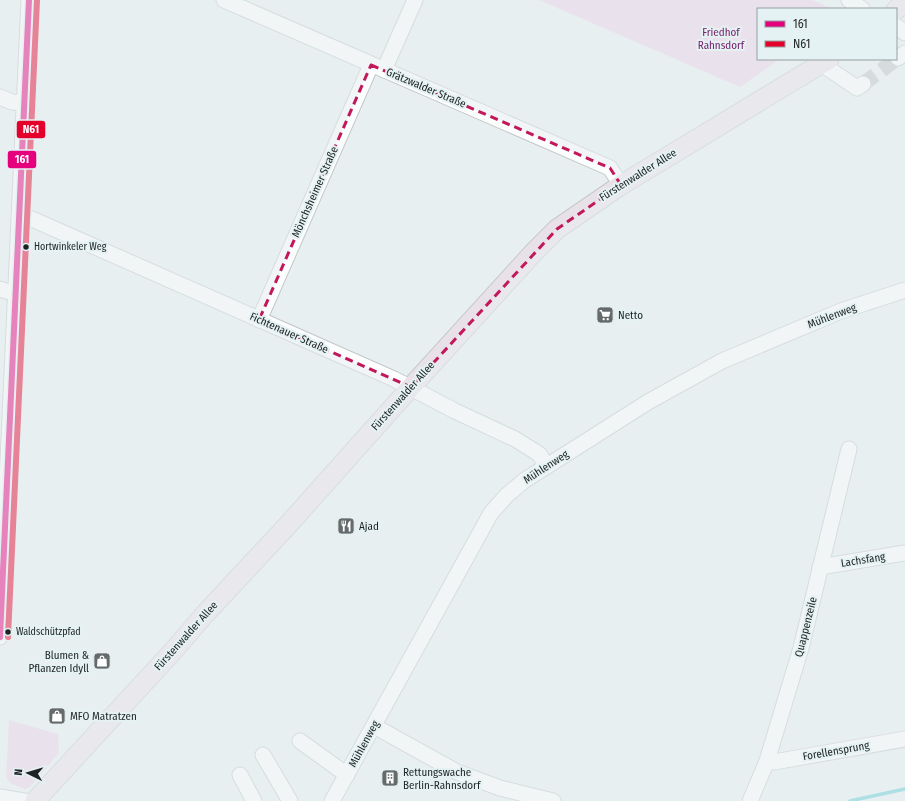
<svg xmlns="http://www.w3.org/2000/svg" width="905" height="801" font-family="'Fira Sans Condensed',sans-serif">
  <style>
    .green { fill: #ead3e9 }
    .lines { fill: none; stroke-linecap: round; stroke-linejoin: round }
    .stream { stroke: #66ced8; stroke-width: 3.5 }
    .minor-tunnel { stroke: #c0c6c7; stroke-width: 15; stroke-dasharray: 15 8; stroke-linecap: butt }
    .minor-casing { stroke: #c3c8ca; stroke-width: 17 }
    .major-casing { stroke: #c6c9c9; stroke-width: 21 }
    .minor { stroke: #fcfdfd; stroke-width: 15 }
    .major { stroke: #e8e1e8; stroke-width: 19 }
    .bus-1-casing { stroke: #e5f2f3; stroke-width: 9 }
    .bus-2-casing { stroke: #e5f2f3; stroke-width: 9 }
    .bus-1 { stroke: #e5007d; stroke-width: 6 }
    .bus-2 { stroke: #e4002b; stroke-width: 6 }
    .marked { fill: none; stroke: #c2185b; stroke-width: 3; stroke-dasharray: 8 5; stroke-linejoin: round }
    .bus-dot { fill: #1e2223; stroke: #e5f2f3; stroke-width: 1.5 }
    .labels { text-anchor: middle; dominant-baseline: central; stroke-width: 4; stroke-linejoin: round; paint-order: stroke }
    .bus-label { font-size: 10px; fill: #1e2223; stroke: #e5f2f3; text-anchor: start }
    .park-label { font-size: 11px; fill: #75216b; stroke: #e5f2f3 }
    .street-label { font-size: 11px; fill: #1e2223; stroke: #e5f2f3 }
    .poi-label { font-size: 11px; fill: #1e2223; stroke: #e5f2f3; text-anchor: start }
    .line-badge { stroke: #e5f2f3; stroke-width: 1.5 }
    .badge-label { font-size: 11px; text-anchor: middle; font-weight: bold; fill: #fff }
  </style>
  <rect width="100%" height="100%" fill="#e8eff0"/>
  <g class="green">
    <polygon points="539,0 812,0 833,9 758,9 758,59 780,59 740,87"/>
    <polygon points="9,720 58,734 59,753 30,787 25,789 10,783 6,777"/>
  </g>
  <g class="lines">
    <polyline class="stream" points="850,801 905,789"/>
    <polyline class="minor-tunnel" points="863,84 898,58"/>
    <g class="minor-casing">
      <g id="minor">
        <polyline points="224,0 610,168 621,185"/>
        <polyline points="849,0 862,9"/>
        <polyline points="896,26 905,33"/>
        <polyline points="898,58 905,53"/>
        <polyline points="823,62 826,67 857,88 863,84"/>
        <polyline points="384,70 415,0"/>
        <polyline points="0,97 12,102 25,103"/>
        <polyline points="19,218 32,219 394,379 455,411 515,439 539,454 547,466"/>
        <polyline points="0,289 6,291 16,292"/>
        <polyline points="259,320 371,65"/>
        <polyline points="820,567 905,553"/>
        <polyline points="0,637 29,0"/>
        <polyline points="374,726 457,772 500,788 553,801"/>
        <polyline points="300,741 347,775"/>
        <polyline points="263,755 290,801"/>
        <polyline points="767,761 774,762 905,739"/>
        <polyline points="240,775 254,801"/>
        <polyline points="0,797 24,801"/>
        <polyline points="332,801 491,513 507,495 525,480 648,402 722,361 841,311 905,290"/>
        <polyline points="750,801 767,761 801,648 849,449"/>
      </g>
    </g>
    <g class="major-casing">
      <g id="major">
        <polyline points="896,10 905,2"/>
        <polyline points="35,801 174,650 205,614 287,526 411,387 534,252 557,229 621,185 829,59"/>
      </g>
    </g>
    <use href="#minor" class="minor"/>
    <use href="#major" class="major"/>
    <g class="bus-1-casing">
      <polyline id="bus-1" points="0,637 29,0"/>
    </g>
    <g class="bus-2-casing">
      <polyline id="bus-2" points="8,637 37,0"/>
    </g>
    <use href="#bus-1" class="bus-1"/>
    <use href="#bus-2" class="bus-2"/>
  </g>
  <path d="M0 0H905V801H0ZM371,65L610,168L621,185L557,229L411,387L259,320Z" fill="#e8eff0" fill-opacity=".55" fill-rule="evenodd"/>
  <path class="marked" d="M371,65L610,168L621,185L557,229L411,387L259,320Z"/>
  <defs>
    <g id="supermarket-square" transform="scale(0.9)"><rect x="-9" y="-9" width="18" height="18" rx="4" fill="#656a6b" stroke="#e5f2f3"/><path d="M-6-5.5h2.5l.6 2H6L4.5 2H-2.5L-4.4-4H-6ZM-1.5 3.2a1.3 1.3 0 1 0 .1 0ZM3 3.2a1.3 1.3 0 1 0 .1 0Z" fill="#fff"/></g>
    <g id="restaurant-square" transform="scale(0.9)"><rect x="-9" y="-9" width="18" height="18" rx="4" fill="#656a6b" stroke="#e5f2f3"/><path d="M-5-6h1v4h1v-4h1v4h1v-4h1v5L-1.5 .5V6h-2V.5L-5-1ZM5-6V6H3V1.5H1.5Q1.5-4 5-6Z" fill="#fff"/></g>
    <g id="shop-square" transform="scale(0.9)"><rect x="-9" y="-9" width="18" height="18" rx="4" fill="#656a6b" stroke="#e5f2f3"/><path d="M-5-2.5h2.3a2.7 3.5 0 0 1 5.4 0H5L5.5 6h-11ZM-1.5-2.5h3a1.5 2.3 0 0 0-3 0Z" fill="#fff"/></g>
    <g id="building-square" transform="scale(0.9)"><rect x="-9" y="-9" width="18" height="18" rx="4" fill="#656a6b" stroke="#e5f2f3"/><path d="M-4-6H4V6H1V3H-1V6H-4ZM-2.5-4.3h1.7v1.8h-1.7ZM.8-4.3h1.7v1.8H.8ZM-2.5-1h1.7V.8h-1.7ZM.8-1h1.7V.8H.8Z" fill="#fff"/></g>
  </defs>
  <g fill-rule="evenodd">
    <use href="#supermarket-square" x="605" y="315"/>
    <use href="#restaurant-square" x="346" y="526"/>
    <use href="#shop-square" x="102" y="661"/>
    <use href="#shop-square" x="57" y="716"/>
    <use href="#building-square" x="390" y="778"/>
  </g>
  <g class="bus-dot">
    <circle cx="26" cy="247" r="3.5"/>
    <circle cx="8" cy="632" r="3.5"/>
  </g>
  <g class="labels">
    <g class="bus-label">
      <text x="34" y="247">Hortwinkeler Weg</text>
      <text x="16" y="632">Waldschützpfad</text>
    </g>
    <g class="park-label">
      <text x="721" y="32">Friedhof<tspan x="721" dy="13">Rahnsdorf</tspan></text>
    </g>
    <g class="street-label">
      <text transform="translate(426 88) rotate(23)">Grätzwalder Straße</text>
      <text transform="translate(638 175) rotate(-32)">Fürstenwalder Allee</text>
      <text transform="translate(315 192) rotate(-66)">Mönchsheimer Straße</text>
      <text transform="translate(832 316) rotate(-21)">Mühlenweg</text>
      <text transform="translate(289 333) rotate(24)">Fichtenauer Straße</text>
      <text transform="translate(403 396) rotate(-48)">Fürstenwalder Allee</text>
      <text transform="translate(546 467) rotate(-33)">Mühlenweg</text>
      <text transform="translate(863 560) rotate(-9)">Lachsfang</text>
      <text transform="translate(806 627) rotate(-76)">Quappenzeile</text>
      <text transform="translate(186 636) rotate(-48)">Fürstenwalder Allee</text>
      <text transform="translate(364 744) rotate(-61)">Mühlenweg</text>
      <text transform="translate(836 751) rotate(-10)">Forellensprung</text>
    </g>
    <g class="poi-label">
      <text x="618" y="315">Netto</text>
      <text x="359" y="526">Ajad</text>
      <text x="89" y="655" text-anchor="end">Blumen &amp;<tspan x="89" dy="13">Pflanzen Idyll</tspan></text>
      <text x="70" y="716">MFO Matratzen</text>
      <text x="403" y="772">Rettungswache<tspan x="403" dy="13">Berlin-Rahnsdorf</tspan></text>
    </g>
  </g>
  <g class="line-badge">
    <rect x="16" y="120" width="30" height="19" rx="4" fill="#e4002b"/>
    <rect x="7" y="150" width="30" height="19" rx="4" fill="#e5007d"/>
  </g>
  <g class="badge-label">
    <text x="31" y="133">N61</text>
    <text x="22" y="163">161</text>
  </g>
  <rect x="757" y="8" width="140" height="52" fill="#e5f2f3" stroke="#959fa0"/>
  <rect x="765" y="21" width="20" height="6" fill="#e5007d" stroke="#959fa0"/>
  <text x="793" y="28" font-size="12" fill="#1e2223">161</text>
  <rect x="765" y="41" width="20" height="6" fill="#e4002b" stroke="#959fa0"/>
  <text x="793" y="48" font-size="12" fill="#1e2223">N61</text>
  <g transform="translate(28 773) rotate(275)" stroke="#e5f2f3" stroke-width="3" paint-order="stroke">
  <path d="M0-3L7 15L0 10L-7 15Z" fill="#1e2223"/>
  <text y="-6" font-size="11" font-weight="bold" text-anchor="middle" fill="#1e2223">N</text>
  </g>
</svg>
